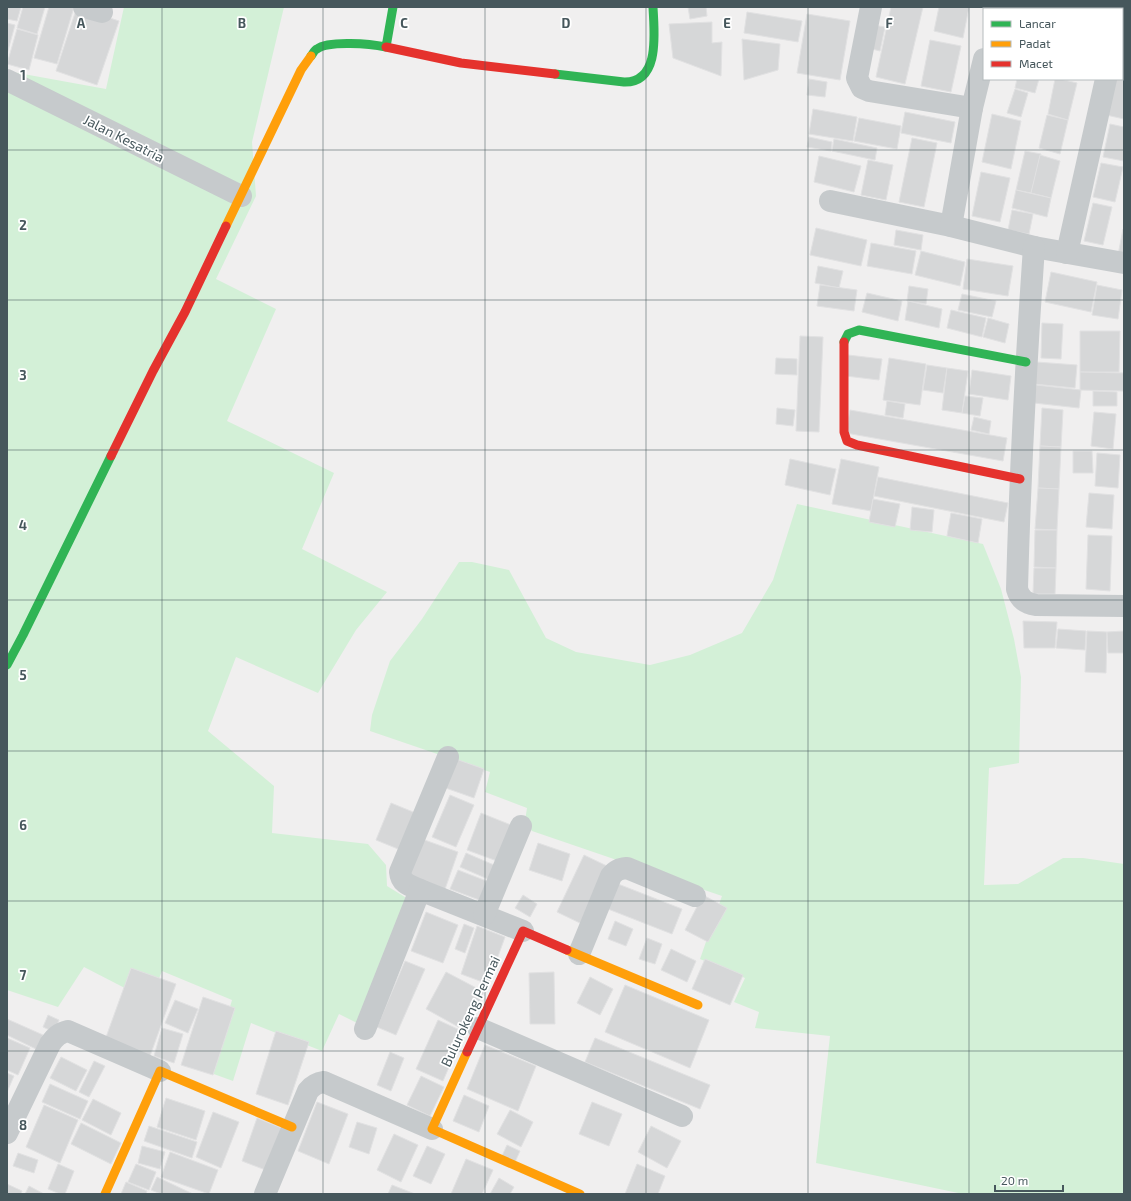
<svg xmlns="http://www.w3.org/2000/svg" width="1131" height="1201" font-family="'Exo 2',sans-serif">
  <style>
    .green { fill: #d3f0d7 }
    .building { fill: #d6d7d8; stroke: #e1e1e2 }
    .lines { fill: none; stroke-linecap: round; stroke-linejoin: round }
    .street { stroke: #c6cacc; stroke-width: 22 }
    .fast { stroke: #30b455; stroke-width: 9 }
    .slow { stroke: #ff9f0a; stroke-width: 9 }
    .jam { stroke: #e5322d; stroke-width: 9 }
    .grid { fill: none; stroke: #46575c; stroke-width: 1; stroke-opacity: 0.55 }
    .labels { text-anchor: middle; dominant-baseline: central; stroke-width: 3.5; stroke-linejoin: round; paint-order: stroke }
    .street-label { font-size: 14px; fill: #46575c; stroke: #fff }
    .grid-label { font-size: 13px; text-anchor: middle; font-weight: bold; fill: #46575c; stroke: #fff; stroke-width: 3.5; stroke-linejoin: round; paint-order: stroke }
  </style>
  <rect width="100%" height="100%" fill="#f0efef"/>
  <g class="green">
    <polygon points="124,7 284,7 252,142 256,196 216,279 276,309 227,421 334,473 302,549 387,592 356,630 318,693 236,657 208,731 274,786 272,833 368,844 386,865 387,886 413,902 365,1027 339,1014 322,1051 251,1023 233,1081 211,1073 232,1000 162,971 150,1001 84,967 58,1007 7,990 7,970 8,967 7,966 7,71 106,89"/>
    <polygon points="797,504 983,544 1001,589 1014,639 1021,677 1019,763 989,768 984,885 1018,884 1063,858 1083,858 1124,864 1124,1194 963,1194 816,1163 830,1036 755,1028 759,1012 734,1002 745,978 700,959 722,896 532,831 525,821 527,808 485,792 490,772 370,731 372,715 390,661 422,619 459,562 472,562 509,570 546,638 576,652 650,665 690,655 742,633 773,580"/>
  </g>
  <g class="building">
    <polygon points="7,7 21,7 17,21 7,19"/>
    <polygon points="23,7 45,7 37,34 17,28"/>
    <polygon points="49,7 74,7 57,64 34,58"/>
    <polygon points="77,7 119,21 97,85 56,71"/>
    <polygon points="688,7 706,7 707,16 690,19"/>
    <polygon points="891,7 923,7 905,84 876,77"/>
    <polygon points="939,7 969,7 963,38 934,31"/>
    <polygon points="1014,7 1038,7 1046,9 1013,9"/>
    <polygon points="1057,7 1094,7 1093,9 1057,9"/>
    <polygon points="747,12 802,21 798,42 744,33"/>
    <polygon points="807,14 850,21 840,80 797,73"/>
    <polygon points="712,22 712,43 722,42 721,76 673,58 669,24"/>
    <rect x="1122" y="22" width="2" height="22"/>
    <polygon points="7,23 15,25 7,54"/>
    <polygon points="873,25 885,27 880,51 868,48"/>
    <polygon points="17,29 38,35 29,70 7,64"/>
    <polygon points="742,39 780,44 778,70 744,80"/>
    <polygon points="930,40 961,46 951,92 921,86"/>
    <polygon points="809,79 827,82 825,97 807,95"/>
    <polygon points="1017,79 1039,79 1035,93 1015,88"/>
    <polygon points="1055,79 1060,79 1077,83 1068,120 1048,114"/>
    <polygon points="1109,79 1124,80 1124,119 1102,114"/>
    <polygon points="1015,89 1028,93 1021,117 1007,113"/>
    <polygon points="813,109 857,117 853,141 809,134"/>
    <polygon points="905,112 955,122 951,143 901,133"/>
    <polygon points="992,114 1021,121 1011,169 982,162"/>
    <polygon points="1047,115 1068,120 1060,154 1039,148"/>
    <polygon points="859,118 901,126 897,149 854,141"/>
    <polygon points="1110,124 1124,127 1124,161 1103,157"/>
    <polygon points="809,137 832,142 831,151 807,147"/>
    <polygon points="912,138 937,143 924,207 899,202"/>
    <polygon points="834,139 877,148 875,160 832,151"/>
    <polygon points="1025,151 1041,154 1031,193 1016,190"/>
    <polygon points="1040,155 1060,161 1051,198 1031,193"/>
    <polygon points="819,156 861,166 854,192 814,182"/>
    <polygon points="868,160 893,165 886,200 861,195"/>
    <polygon points="1101,163 1123,167 1115,202 1093,197"/>
    <polygon points="981,172 1010,178 1000,222 972,216"/>
    <polygon points="1016,190 1051,198 1047,217 1012,208"/>
    <polygon points="1093,203 1112,207 1103,245 1084,241"/>
    <polygon points="1012,210 1033,214 1029,234 1008,230"/>
    <polygon points="816,228 867,240 861,266 810,255"/>
    <polygon points="1123,229 1124,230 1124,256 1118,255"/>
    <polygon points="896,230 923,235 921,250 894,245"/>
    <polygon points="871,243 916,251 912,274 867,266"/>
    <polygon points="921,251 965,262 960,286 915,275"/>
    <polygon points="967,259 1013,266 1008,296 963,289"/>
    <polygon points="818,266 843,271 839,288 815,283"/>
    <polygon points="1051,272 1097,282 1091,312 1045,302"/>
    <polygon points="820,285 857,290 854,311 817,306"/>
    <polygon points="1097,285 1122,290 1118,319 1092,315"/>
    <polygon points="909,286 928,289 926,304 907,301"/>
    <polygon points="867,293 902,301 898,321 862,312"/>
    <polygon points="962,294 996,301 992,317 958,310"/>
    <polygon points="908,301 942,309 939,328 905,320"/>
    <polygon points="951,310 986,318 982,337 947,328"/>
    <polygon points="988,318 1009,324 1005,343 983,337"/>
    <polygon points="1042,323 1063,324 1061,359 1041,358"/>
    <polygon points="1080,331 1120,331 1119,372 1080,372"/>
    <polygon points="800,336 823,337 819,432 796,431"/>
    <polygon points="848,355 882,359 879,380 846,376"/>
    <polygon points="776,358 797,359 797,375 775,374"/>
    <polygon points="889,358 926,364 920,405 883,400"/>
    <polygon points="1036,362 1077,365 1075,388 1034,384"/>
    <polygon points="927,365 947,368 943,393 923,390"/>
    <polygon points="947,368 968,371 962,413 942,410"/>
    <polygon points="972,370 1011,376 1008,400 969,394"/>
    <polygon points="1080,372 1124,373 1124,391 1080,390"/>
    <polygon points="1036,385 1081,390 1079,408 1034,403"/>
    <polygon points="1093,391 1117,392 1117,406 1093,406"/>
    <polygon points="965,396 983,398 980,416 962,413"/>
    <polygon points="887,401 905,404 903,418 885,415"/>
    <polygon points="777,408 795,410 793,426 776,424"/>
    <polygon points="1042,408 1063,410 1061,447 1040,446"/>
    <polygon points="850,410 1007,438 1003,461 846,433"/>
    <polygon points="1094,412 1116,414 1113,449 1091,446"/>
    <polygon points="974,417 991,421 989,434 971,430"/>
    <polygon points="1040,446 1061,447 1059,489 1038,488"/>
    <polygon points="1073,451 1092,451 1093,473 1073,473"/>
    <polygon points="1097,453 1120,455 1118,488 1095,486"/>
    <polygon points="790,459 836,469 830,495 785,485"/>
    <polygon points="841,459 879,467 871,511 832,504"/>
    <polygon points="878,477 1008,503 1004,522 874,496"/>
    <polygon points="1038,488 1059,489 1057,530 1035,529"/>
    <polygon points="1089,493 1114,495 1112,529 1086,527"/>
    <polygon points="873,499 900,504 895,527 869,522"/>
    <polygon points="912,507 934,510 932,532 910,530"/>
    <polygon points="951,513 982,519 978,543 947,536"/>
    <polygon points="1035,530 1057,530 1056,568 1034,567"/>
    <polygon points="1088,535 1112,536 1110,591 1086,589"/>
    <polygon points="1034,568 1056,568 1055,594 1033,594"/>
    <polygon points="1023,621 1057,622 1055,648 1024,648"/>
    <polygon points="1058,629 1086,631 1085,650 1056,648"/>
    <polygon points="1087,631 1107,632 1106,673 1085,672"/>
    <polygon points="1124,631 1124,653 1108,653 1107,632"/>
    <polygon points="453,758 484,769 474,798 443,787"/>
    <polygon points="450,795 474,805 456,847 432,837"/>
    <polygon points="391,803 418,814 403,851 376,840"/>
    <polygon points="481,813 511,825 497,861 467,850"/>
    <polygon points="419,838 458,852 444,892 405,878"/>
    <polygon points="538,843 570,854 562,881 529,870"/>
    <polygon points="466,853 501,868 495,882 460,867"/>
    <polygon points="584,855 609,867 582,924 557,912"/>
    <polygon points="458,870 489,882 482,901 450,889"/>
    <polygon points="618,884 682,909 672,934 608,909"/>
    <polygon points="523,895 537,904 530,917 515,908"/>
    <polygon points="703,895 727,908 708,942 685,930"/>
    <polygon points="426,912 458,925 443,963 411,951"/>
    <polygon points="615,921 633,929 626,946 608,939"/>
    <polygon points="464,924 474,928 465,953 455,949"/>
    <polygon points="477,926 505,937 488,984 461,974"/>
    <polygon points="647,938 662,944 655,964 639,959"/>
    <polygon points="671,949 696,961 687,982 661,970"/>
    <polygon points="705,959 743,975 730,1005 692,989"/>
    <polygon points="405,961 425,969 396,1035 377,1027"/>
    <polygon points="131,968 176,984 150,1056 105,1040"/>
    <polygon points="446,972 484,992 464,1030 426,1009"/>
    <polygon points="554,972 555,1024 530,1024 529,973"/>
    <polygon points="590,977 613,989 600,1015 577,1003"/>
    <polygon points="625,985 709,1020 690,1068 605,1032"/>
    <polygon points="203,997 235,1008 213,1075 181,1065"/>
    <polygon points="175,1000 198,1009 188,1033 165,1023"/>
    <polygon points="48,1015 59,1020 54,1032 43,1027"/>
    <polygon points="7,1019 43,1035 36,1049 7,1035"/>
    <polygon points="438,1020 464,1032 443,1081 416,1069"/>
    <polygon points="162,1028 183,1034 174,1063 154,1056"/>
    <polygon points="276,1031 309,1042 288,1105 256,1094"/>
    <polygon points="7,1038 30,1048 18,1075 7,1070"/>
    <polygon points="595,1038 710,1085 700,1109 585,1062"/>
    <polygon points="485,1045 536,1066 518,1111 467,1089"/>
    <polygon points="390,1052 404,1058 391,1091 377,1085"/>
    <polygon points="61,1057 87,1070 76,1091 50,1078"/>
    <polygon points="94,1061 105,1066 89,1097 79,1092"/>
    <polygon points="7,1073 14,1076 7,1092"/>
    <polygon points="421,1076 444,1087 430,1116 407,1105"/>
    <polygon points="50,1084 88,1101 80,1119 42,1102"/>
    <polygon points="464,1095 489,1106 479,1132 453,1121"/>
    <polygon points="166,1098 205,1111 196,1140 157,1127"/>
    <polygon points="93,1099 121,1113 111,1135 82,1120"/>
    <polygon points="317,1102 348,1114 329,1164 298,1151"/>
    <polygon points="592,1102 622,1114 609,1146 579,1134"/>
    <polygon points="44,1105 78,1120 60,1163 26,1147"/>
    <polygon points="510,1110 533,1122 521,1147 497,1134"/>
    <polygon points="213,1112 239,1122 221,1168 196,1157"/>
    <polygon points="257,1118 284,1129 268,1171 242,1161"/>
    <polygon points="357,1122 377,1128 369,1154 349,1147"/>
    <polygon points="81,1123 121,1143 111,1164 71,1144"/>
    <polygon points="149,1126 197,1142 192,1158 144,1141"/>
    <polygon points="651,1126 681,1141 667,1168 638,1152"/>
    <polygon points="394,1134 418,1145 401,1182 377,1170"/>
    <polygon points="507,1145 520,1151 515,1162 502,1156"/>
    <polygon points="142,1146 165,1152 160,1169 138,1163"/>
    <polygon points="427,1146 445,1154 431,1184 413,1176"/>
    <polygon points="170,1152 218,1170 209,1194 161,1177"/>
    <polygon points="18,1153 38,1160 34,1173 13,1166"/>
    <polygon points="466,1159 493,1170 482,1194 451,1194"/>
    <polygon points="58,1164 74,1171 65,1194 60,1194 48,1189"/>
    <polygon points="136,1164 156,1172 149,1190 128,1182"/>
    <polygon points="637,1164 665,1176 658,1194 625,1194"/>
    <polygon points="157,1177 193,1194 161,1194 151,1190"/>
    <polygon points="499,1178 514,1187 510,1194 490,1194"/>
    <polygon points="126,1182 147,1191 146,1194 121,1194"/>
    <polygon points="7,1184 22,1191 21,1194 10,1194 7,1193"/>
    <polygon points="392,1185 415,1194 388,1194"/>
    <polygon points="29,1186 44,1194 25,1194"/>
  </g>
  <g class="lines">
    <g class="street">
      <polyline points="84,7 102,12"/>
      <polyline points="871,7 857,78 862,88 869,91 972,108"/>
      <polyline points="996,9 997,7"/>
      <polyline points="1122,9 1122,7"/>
      <polyline points="1122,61 1124,61"/>
      <polyline points="7,80 241,196"/>
      <polyline points="830,201 951,226 1034,247 1124,263"/>
      <polyline points="951,226 972,108 984,59"/>
      <path d="M1034,247C1026,361 1020,475 1017,589C1020,600 1026,603 1036,605L1124,606"/>
      <polyline points="1067,253 1106,79"/>
      <path d="M448,757L400,872C401,884 411,886 420,890L523,931"/>
      <polyline points="484,915 521,826"/>
      <path d="M579,954L611,876C616,870 619,869 627,868L695,896"/>
      <polyline points="478,1028 682,1116"/>
      <polyline points="365,1029 420,890"/>
      <path d="M7,1133L50,1044C55,1037 59,1033 68,1031L160,1071"/>
      <path d="M265,1194L308,1091C313,1085 317,1083 324,1082L432,1129"/>
    </g>
    <g class="fast">
      <path d="M311,56C313,54 314,50 317,49C329,40 371,44 386,47L393,7"/>
      <path d="M555,74L624,82C661,83 654,31 653,7"/>
      <polyline points="844,342 848,334 859,330 1026,362"/>
      <polyline points="7,665 23,635 111,456"/>
    </g>
    <g class="slow">
      <polyline points="226,226 301,70 311,56"/>
      <polyline points="567,950 698,1005"/>
      <polyline points="467,1052 432,1129 580,1194"/>
      <polyline points="105,1194 160,1071 292,1127"/>
    </g>
    <g class="jam">
      <polyline points="386,47 461,63 555,74"/>
      <polyline points="844,342 844,432 847,441 857,445 1020,479"/>
      <polyline points="111,456 153,371 185,312 226,226"/>
      <polyline points="467,1052 523,931 567,950"/>
    </g>
  </g>
  <path class="grid" d="M162,7V1194M323,7V1194M485,7V1194M646,7V1194M808,7V1194M969,7V1194M7,150H1124M7,300H1124M7,450H1124M7,600H1124M7,751H1124M7,901H1124M7,1051H1124"/>
  <g class="labels">
    <g class="street-label">
      <text transform="translate(124 138) rotate(27)">Jalan Kesatria</text>
      <text transform="translate(470 1011) rotate(-65)">Bulurokeng Permai</text>
    </g>
  </g>
  <g class="grid-label">
    <text x="81" y="28">A</text>
    <text x="242" y="28">B</text>
    <text x="404" y="28">C</text>
    <text x="566" y="28">D</text>
    <text x="727" y="28">E</text>
    <text x="889" y="28">F</text>
    <text x="23" y="80">1</text>
    <text x="23" y="230">2</text>
    <text x="23" y="380">3</text>
    <text x="23" y="530">4</text>
    <text x="23" y="680">5</text>
    <text x="23" y="830">6</text>
    <text x="23" y="980">7</text>
    <text x="23" y="1130">8</text>
  </g>
  <rect width="1131" height="1201" fill="none" stroke="#46575c" stroke-width="16"/>
  <rect x="983" y="8" width="140" height="72" fill="#ffffff" stroke="#b5bcbe"/>
  <rect x="991" y="21" width="20" height="6" fill="#30b455" stroke="#b5bcbe"/>
  <text x="1019" y="28" font-size="12" fill="#46575c">Lancar</text>
  <rect x="991" y="41" width="20" height="6" fill="#ff9f0a" stroke="#b5bcbe"/>
  <text x="1019" y="48" font-size="12" fill="#46575c">Padat</text>
  <rect x="991" y="61" width="20" height="6" fill="#e5322d" stroke="#b5bcbe"/>
  <text x="1019" y="68" font-size="12" fill="#46575c">Macet</text>
  <path d="M995 1185v6h68v-6" fill="none" stroke="#46575c" stroke-width="2"/>
  <text x="1001" y="1185" font-size="12" fill="#46575c" stroke="#ffffff" stroke-width="3" paint-order="stroke">20 m</text>
</svg>
